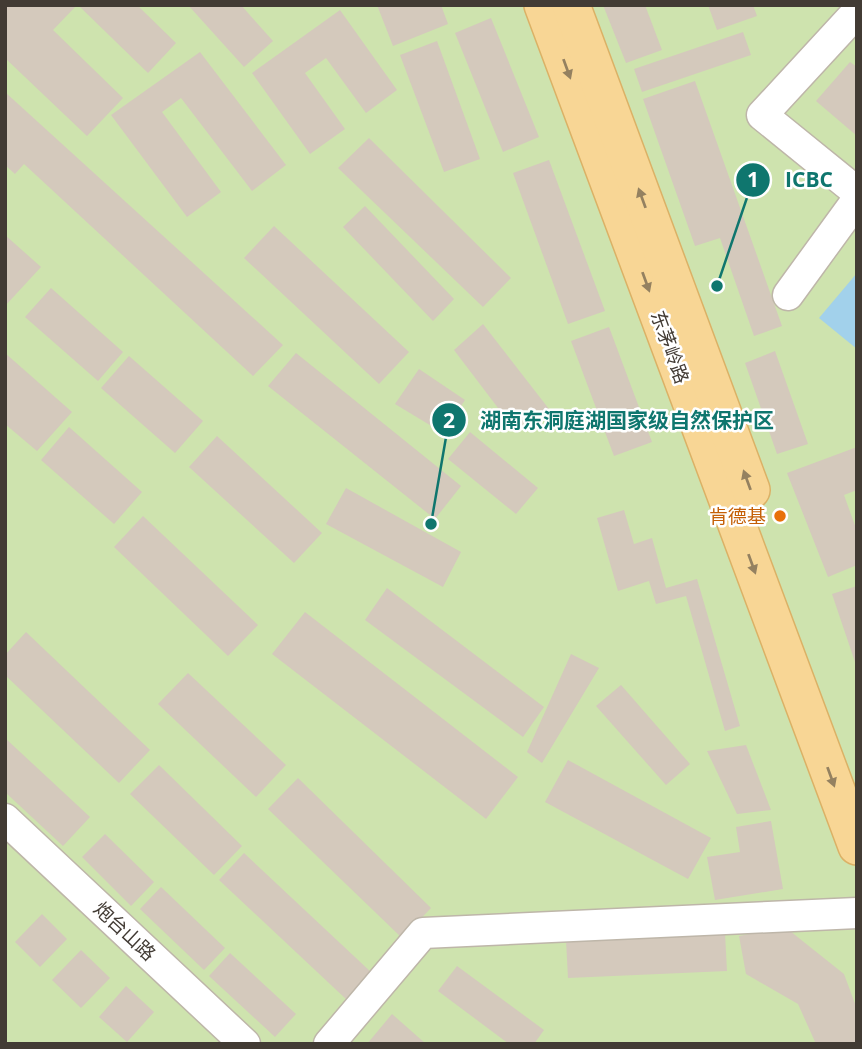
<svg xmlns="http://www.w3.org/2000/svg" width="862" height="1049" font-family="'Open Sans','Noto Sans SC',sans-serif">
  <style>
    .green { fill: #cee3ae }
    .water { fill: #a2d1eb }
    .building { fill: #d4c9bc }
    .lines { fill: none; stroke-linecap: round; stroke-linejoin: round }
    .minor-casing { stroke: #beb6a9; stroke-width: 33 }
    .major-casing { stroke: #dbb166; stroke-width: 40 }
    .minor { stroke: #fff; stroke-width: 30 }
    .major { stroke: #f8d695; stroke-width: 37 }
    .oneway { fill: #948160 }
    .food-dot { fill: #e8710a; stroke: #fff; stroke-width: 2.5 }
    .labels { text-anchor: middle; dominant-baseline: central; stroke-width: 5; stroke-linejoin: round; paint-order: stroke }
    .street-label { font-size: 19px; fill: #423b34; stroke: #fff }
    .food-label { font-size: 19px; fill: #c56008; stroke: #fff; text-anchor: end }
    .leader { fill: none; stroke: #0f766e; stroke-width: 2.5 }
    .callout-dot { fill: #0f766e; stroke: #fff; stroke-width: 2.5 }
    .mark-label { font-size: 21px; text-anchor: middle; font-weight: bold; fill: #fff }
    .callout-label { font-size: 21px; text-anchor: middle; font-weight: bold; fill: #0f766e; stroke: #fff; stroke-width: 5; stroke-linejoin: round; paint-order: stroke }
  </style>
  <rect width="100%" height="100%" fill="#f0ece3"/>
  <rect class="green" x="5" y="5" width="852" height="1039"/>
  <polygon class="water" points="857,273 857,349 819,318"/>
  <g class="building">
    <polygon points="5,5 77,5 53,30 123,98 87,136 5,58"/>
    <polygon points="78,5 137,5 176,43 148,73"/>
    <polygon points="188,5 241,5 273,41 244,67"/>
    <polygon points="377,5 441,5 448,24 393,46"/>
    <polygon points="603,5 645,5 662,50 626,63"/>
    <polygon points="708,5 753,5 757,16 717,30"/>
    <polygon points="340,10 397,90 366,113 326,58 305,73 345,129 310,154 252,73"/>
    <polygon points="491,18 539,137 503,152 455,33"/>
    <polygon points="743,32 751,55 642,92 634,69"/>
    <polygon points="437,41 480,159 444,172 400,55"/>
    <polygon points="200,52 286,165 252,191 181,98 162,112 221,192 187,217 111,115"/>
    <polygon points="850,62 857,67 857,136 816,101"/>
    <polygon points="695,81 782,326 754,336 720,238 695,246 643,99"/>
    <polygon points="5,92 283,345 253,376 24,164 15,174 5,165"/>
    <polygon points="369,138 511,278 483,307 338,168"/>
    <polygon points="549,160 605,311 568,324 513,173"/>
    <polygon points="365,206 454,299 433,321 343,227"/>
    <polygon points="274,226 409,352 379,384 244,258"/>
    <polygon points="5,235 41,267 5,306"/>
    <polygon points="51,288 123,352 98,381 25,317"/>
    <polygon points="483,324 549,409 517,433 454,350"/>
    <polygon points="609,327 652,442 614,456 571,341"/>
    <polygon points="775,351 808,444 777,454 745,363"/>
    <polygon points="5,353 72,412 37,451 5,424"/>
    <polygon points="296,353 461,486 435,519 268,386"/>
    <polygon points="129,356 203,421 175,453 101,388"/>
    <polygon points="419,369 465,400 443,433 395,404"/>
    <polygon points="69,427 142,492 114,524 41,460"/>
    <polygon points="470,432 538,488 516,514 448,459"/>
    <polygon points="217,436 322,533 294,563 189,467"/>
    <polygon points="857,447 857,490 844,495 857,531 857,565 828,577 787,473"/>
    <polygon points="346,488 461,552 443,587 326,524"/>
    <polygon points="624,510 634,544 652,538 666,588 697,579 740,726 725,731 686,596 656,604 649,581 618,591 597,518"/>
    <polygon points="143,516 258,625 228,656 114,547"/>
    <polygon points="857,586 857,665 856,665 832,594"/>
    <polygon points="387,588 544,707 523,737 365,620"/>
    <polygon points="305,612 518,777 486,819 272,654"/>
    <polygon points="26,632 150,750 119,783 5,675 5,655"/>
    <polygon points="571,654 599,668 542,763 527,752"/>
    <polygon points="188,673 286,765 256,797 158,704"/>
    <polygon points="621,685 690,764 666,785 596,706"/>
    <polygon points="5,738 90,817 63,846 5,792"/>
    <polygon points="746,745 771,810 737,814 707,751"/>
    <polygon points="568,760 711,838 688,879 545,802"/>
    <polygon points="159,765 242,846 214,875 130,794"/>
    <polygon points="298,778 431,908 402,938 268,809"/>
    <polygon points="771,821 783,889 715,900 707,857 740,852 736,827"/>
    <polygon points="105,834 154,882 131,906 82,857"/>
    <polygon points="244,853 372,973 347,1000 219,880"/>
    <polygon points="161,887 225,948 204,970 140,909"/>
    <polygon points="42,914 67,939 40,967 15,942"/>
    <polygon points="785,927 844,974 857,1009 857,1044 816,1044 798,1004 746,974 739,936"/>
    <polygon points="725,933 727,971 568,978 566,940"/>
    <polygon points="81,950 110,978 81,1008 52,980"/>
    <polygon points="230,953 296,1014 275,1037 209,976"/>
    <polygon points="457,966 544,1030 534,1044 509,1044 438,991"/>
    <polygon points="126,986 154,1012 127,1042 99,1017"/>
    <polygon points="392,1014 426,1044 367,1044"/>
  </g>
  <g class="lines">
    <g class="minor-casing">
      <g id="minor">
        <polyline points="857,12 762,115 857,192"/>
        <polyline points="788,295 857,200"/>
        <polyline points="5,819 245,1044"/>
        <polyline points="329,1044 423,933 857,913"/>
      </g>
    </g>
    <g class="major-casing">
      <g id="major">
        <polyline points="543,5 857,846"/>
        <polyline points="571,5 751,490"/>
      </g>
    </g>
    <use href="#minor" class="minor"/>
    <use href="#major" class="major"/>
  </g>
  <defs><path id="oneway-solid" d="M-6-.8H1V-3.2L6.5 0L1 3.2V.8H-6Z" transform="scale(1.75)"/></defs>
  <g class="oneway">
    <use href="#oneway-solid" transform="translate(567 69) rotate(70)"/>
    <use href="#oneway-solid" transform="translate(642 198) rotate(-110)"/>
    <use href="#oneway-solid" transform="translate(646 282) rotate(70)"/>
    <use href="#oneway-solid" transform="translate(747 480) rotate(-110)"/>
    <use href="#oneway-solid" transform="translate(752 564) rotate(70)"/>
    <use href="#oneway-solid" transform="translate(831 777) rotate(70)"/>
  </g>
  <circle class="food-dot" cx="780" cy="516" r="7"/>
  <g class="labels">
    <g class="street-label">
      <text transform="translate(670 347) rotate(70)">东茅岭路</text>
      <text transform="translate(125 931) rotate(43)">炮台山路</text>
    </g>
    <g class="food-label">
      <text x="766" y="516">肯德基</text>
    </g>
  </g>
  <path class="leader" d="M717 286L753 180M431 524L449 420"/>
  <g class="callout-dot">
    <circle cx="717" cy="286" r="7"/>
    <circle cx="431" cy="524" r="7"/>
    <circle cx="753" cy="180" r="18"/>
    <circle cx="449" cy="420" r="18"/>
  </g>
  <g class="mark-label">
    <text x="753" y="187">1</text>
    <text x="449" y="428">2</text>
  </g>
  <g class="callout-label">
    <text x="809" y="187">ICBC</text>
    <text x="627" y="428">湖南东洞庭湖国家级自然保护区</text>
  </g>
  <rect width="862" height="1049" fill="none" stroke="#423b34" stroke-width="14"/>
</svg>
